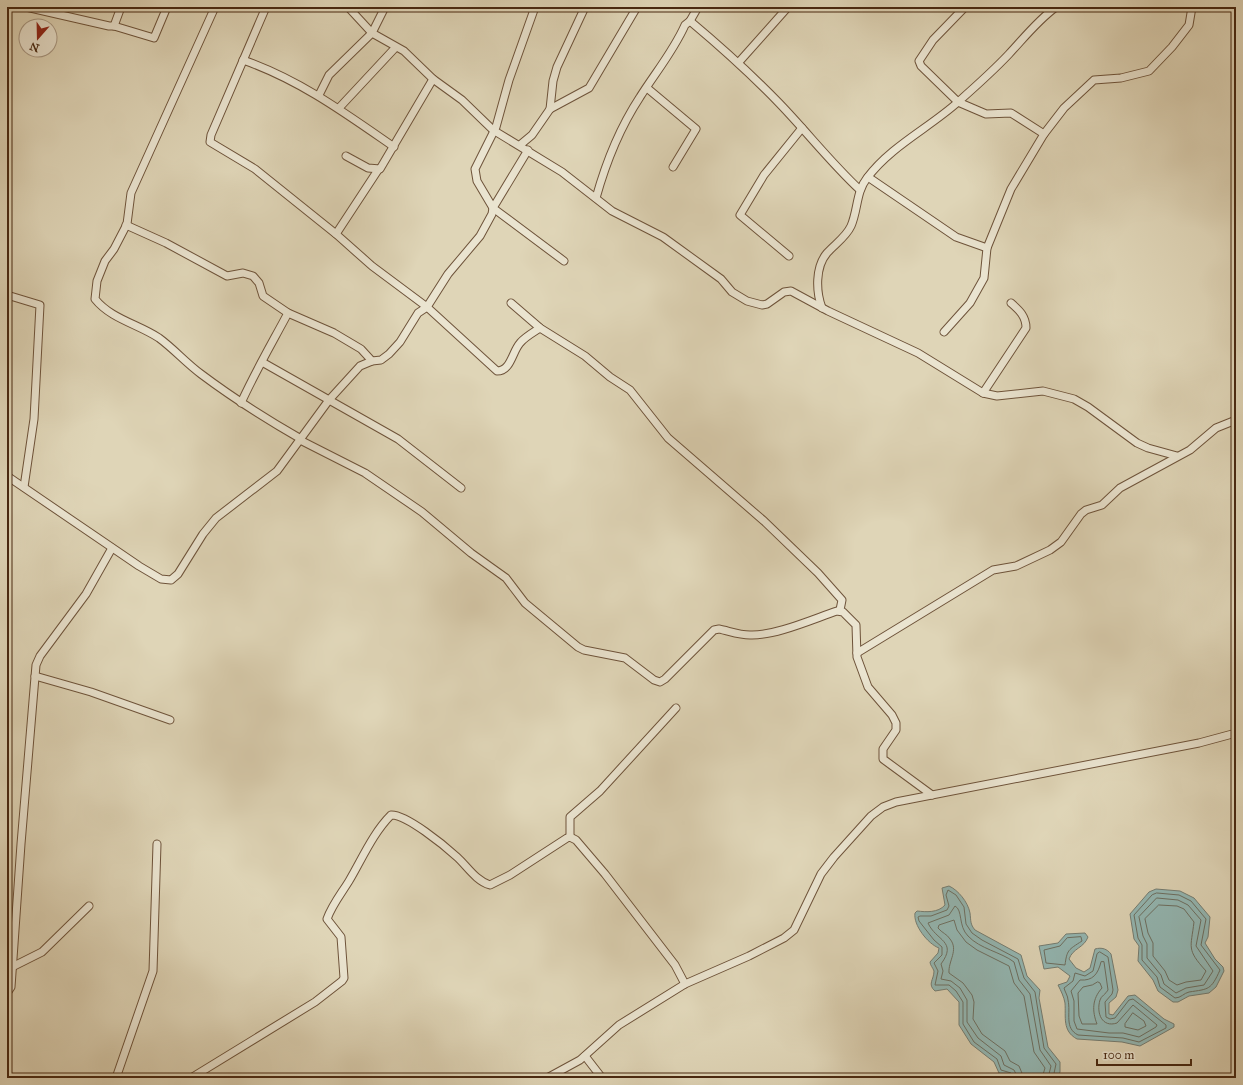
<svg xmlns="http://www.w3.org/2000/svg" width="1243" height="1085" font-family="'IM FELL Great Primer',serif">
  <style>
    .water { fill: #94b8b4; stroke: #767e73 }
    .lines { fill: none; stroke-linecap: round; stroke-linejoin: round }
    .shore { stroke: #6e7062; stroke-width: 1 }
    .street-casing { stroke: #6e533a; stroke-width: 9 }
    .street { stroke: #eae4d0; stroke-width: 7 }
  </style>
  <rect width="100%" height="100%" fill="#dfd5b7"/>
  <filter id="stains"><feTurbulence type="fractalNoise" baseFrequency=".005" numOctaves="4"/><feColorMatrix values="0 0 0 0 .2 0 0 0 0 .09 0 0 0 0 .02 0 0 0 .5 -.17"/></filter>
  <radialGradient id="worn" r=".72"><stop offset=".6" stop-color="#630" stop-opacity="0"/><stop offset="1" stop-color="#630" stop-opacity=".3"/></radialGradient>
  <g class="water">
    <path d="M949,886C958,890 968,902 970,913C971,921 970,924 975,930L1021,955L1027,976L1040,990L1039,998L1048,1047L1060,1062V1072L1057,1078H1015L999,1073L994,1062L971,1044L959,1025V1002L947,989L935,991C927,984 934,980 934,971C933,968 930,965 930,962L938,953L939,948C928,944 913,925 915,913L917,911C926,912 938,913 945,905L942,888Z"/>
    <polygon points="1156,889 1180,891 1194,898 1210,917 1208,937 1205,943 1215,959 1223,967 1224,971 1216,987 1209,993 1189,996 1178,1002 1173,1002 1158,991 1153,980 1138,961 1139,946 1134,939 1130,914 1149,892"/>
    <path d="M1085,933L1088,937C1084,948 1073,948 1069,959L1076,968L1084,972L1090,968L1095,949C1102,947 1107,949 1111,954L1118,990L1116,997L1109,1003V1014L1113,1015L1128,996L1135,995L1164,1019L1174,1024V1027L1140,1046L1122,1042L1077,1039C1062,1031 1066,1017 1065,1003C1064,997 1061,991 1058,985L1067,982L1070,976L1058,967L1044,969L1039,946L1058,943L1066,934Z"/>
  </g>
  <g class="lines">
    <g class="shore">
      <path d="M1157,893L1179,895L1191,901L1206,919L1201,945L1220,970C1211,990 1209,989 1189,992C1184,993 1181,998 1175,998L1160,987L1157,977L1142,960V945L1138,938L1134,915L1152,895Z"/>
      <polygon points="1157,898 1178,900 1188,905 1201,920 1196,946 1213,971 1204,985 1186,988 1176,993 1164,984 1161,975 1147,958 1147,944 1143,936 1139,917"/>
      <path d="M1159,905L1177,906L1184,909L1194,922C1191,948 1186,949 1206,971L1201,980L1186,982L1177,985L1169,980L1165,971L1153,956V943L1148,933L1145,919Z"/>
      <path d="M1081,937L1082,941C1068,950 1067,950 1065,965L1046,963L1044,950L1060,946L1067,938Z"/>
      <path d="M1100,952L1108,957L1113,990L1112,994L1105,1002L1106,1017L1110,1019L1115,1018L1129,1000L1133,999L1166,1025V1028L1139,1042L1123,1038L1078,1035C1064,1028 1071,1013 1068,1000C1068,996 1065,992 1064,988L1073,981L1075,973L1085,976L1093,971L1097,954Z"/>
      <path d="M1104,962L1108,990C1106,994 1101,996 1100,1000C1096,1013 1102,1028 1117,1023L1133,1005L1157,1025L1156,1027L1139,1037L1123,1033H1109L1077,1029L1074,1021V1001L1071,991L1080,980C1093,981 1098,974 1101,962Z"/>
      <path d="M1098,982L1100,983L1102,988C1092,999 1092,1011 1097,1024H1082L1079,1016L1078,993L1083,987L1092,985Z"/>
      <polygon points="1133,1013 1144,1021 1146,1026 1138,1030 1125,1027 1125,1024"/>
      <polyline points="1013,1078 1011,1073 1001,1070 997,1059 974,1042 963,1024 963,1002 956,991 949,985 935,985 938,971 934,963 942,955 942,947 934,940 919,921 918,917 920,916 931,916 947,910 949,906 946,895 948,890 956,895 964,907 966,924 972,933 982,940 1018,959 1024,978 1035,992 1044,1048 1056,1064 1053,1078"/>
      <path d="M1018,1078L1014,1070L1004,1065L1001,1056L978,1038L967,1022V1000L960,988L951,981L941,979L943,971L941,964C958,941 936,941 928,923L949,915L955,906C963,910 958,926 968,936C980,949 1001,952 1014,962L1019,980L1030,994L1040,1050L1051,1066L1048,1078"/>
      <path d="M1024,1078L1019,1066L1010,1061L1005,1051L982,1034L973,1019L974,1002L972,995L963,983L949,973C948,961 959,950 950,939C947,934 942,933 938,928L939,925L954,920L957,930L966,942L977,950L1009,966L1014,983L1024,996L1034,1052L1045,1068L1042,1078"/>
    </g>
    <g class="street-casing">
      <g id="street">
        <polyline points="26,7 109,26 114,26 154,38 167,7"/>
        <path d="M215,7L131,193L127,224L114,249L105,261L97,281L95,299C111,319 138,324 159,338C174,349 186,363 201,374C233,398 266,419 301,439"/>
        <path d="M266,7L211,135L210,142L255,169L336,234L372,266L427,307L497,371C511,371 512,352 520,343C525,337 534,332 540,328"/>
        <polyline points="348,7 372,33 404,51 433,79 462,100 493,130 562,172 612,211 663,237 721,279 732,292 747,301 762,305 767,304 784,292 791,291 828,311 918,353 983,393 997,396 1043,391 1074,399 1088,407 1137,443 1148,448 1177,456"/>
        <polyline points="965,7 933,40 919,61 921,66 958,102 986,114 1011,113 1044,134"/>
        <path d="M690,21C721,47 751,74 779,103C807,132 831,163 860,190"/>
        <polyline points="114,26 121,7"/>
        <path d="M243,60C300,80 345,113 394,147"/>
        <polyline points="739,62 788,7"/>
        <polyline points="647,88 696,129 673,167"/>
        <polyline points="319,95 329,75 372,33 385,7"/>
        <polyline points="339,108 395,48"/>
        <polyline points="550,109 589,88 637,7"/>
        <polyline points="520,145 532,135 550,109 553,81 557,67 585,7"/>
        <polyline points="528,150 493,208 564,261"/>
        <polyline points="346,156 368,168 380,169 433,79"/>
        <polyline points="868,177 956,237 987,248"/>
        <path d="M596,198C606,162 619,129 640,97C655,73 673,52 685,25L690,21L698,7"/>
        <polyline points="126,225 166,243 227,276 243,273 253,276 259,283 263,296 288,313 334,333 361,349 372,361"/>
        <polyline points="336,234 378,170"/>
        <polyline points="789,256 740,215 764,175 802,128"/>
        <polyline points="7,276 7,288"/>
        <polyline points="7,295 40,305 34,419 24,487"/>
        <polyline points="511,303 540,328 585,356 610,377 630,390 668,438 764,521 818,573 842,600 840,610"/>
        <path d="M822,308C816,292 815,267 827,253C835,244 846,237 851,226C858,210 856,192 867,178C891,146 929,128 958,102C975,87 993,71 1009,54C1024,38 1038,20 1056,7"/>
        <polyline points="944,332 970,303 984,278 987,248 1011,189 1044,134 1064,108 1094,80 1121,78 1149,71 1172,47 1189,25 1192,7"/>
        <polyline points="262,362 398,439 461,488"/>
        <path d="M983,393L1026,328C1026,316 1019,310 1011,303"/>
        <path d="M241,403C255,372 272,343 288,313"/>
        <path d="M300,440L365,473L422,512L471,553L506,578L525,603L578,647L584,650L625,658L654,680L660,682L665,679L714,630L719,629C729,631 739,635 750,635C775,636 813,619 837,611L843,612L856,625L857,657L868,687L892,715L896,723V730L883,749V759L932,795"/>
        <polyline points="7,476 139,566 161,579 171,580 178,574 203,534 216,518 277,471 329,400 360,366 372,361 381,360 389,354 400,342 418,313 427,307 448,274 480,236 492,214 493,208 477,181 475,169 496,127 509,80 535,7"/>
        <polyline points="857,653 993,570 1016,566 1050,550 1061,542 1081,514 1086,510 1102,505 1120,488 1190,450 1216,428 1236,420"/>
        <polyline points="35,676 91,692 170,720"/>
        <polyline points="570,837 570,817 600,791 676,708"/>
        <polyline points="12,967 42,952 89,906"/>
        <polyline points="7,993 11,987 21,844 36,665 40,656 86,594 112,548"/>
        <polyline points="585,1056 602,1078"/>
        <polyline points="116,1078 153,971 157,844"/>
        <path d="M191,1078L315,1002L342,981L344,978L341,937L327,919C332,905 341,894 349,881C362,859 373,833 391,815C406,814 445,846 457,857C467,866 476,881 490,885L510,875L567,838L570,837L576,840L605,874L675,965L685,984"/>
        <polyline points="547,1078 580,1060 619,1025 685,984 749,956 784,938 794,930 821,874 834,857 871,816 883,807 896,802 1199,743 1236,733"/>
      </g>
    </g>
    <use href="#street" class="street"/>
  </g>
  <rect width="1243" height="1085" fill="none" stroke="#dfd5b7" stroke-width="24"/>
  <rect x="8" y="8" width="1227" height="1069" fill="none" stroke="#482811" stroke-width="2"/>
  <rect x="12" y="12" width="1219" height="1061" fill="none" stroke="#482811"/>
  <g transform="translate(38 38) rotate(200)"><circle r="19" fill="#eae4d0" stroke="#a99984"/>
  <path d="M0-3L7 15L0 10L-7 15Z" fill="#8f2418"/>
  <text y="-6" font-size="11" font-weight="bold" text-anchor="middle" fill="#482811">N</text>
  </g>
  <path d="M1097 1059v6h94v-6" fill="none" stroke="#482811" stroke-width="2"/>
  <text x="1103" y="1059" font-size="12" fill="#482811" stroke="#eae4d0" stroke-width="3" paint-order="stroke">100 m</text>
  <rect width="100%" height="100%" filter="url(#stains)"/>
  <rect width="100%" height="100%" fill="url(#worn)"/>
</svg>
